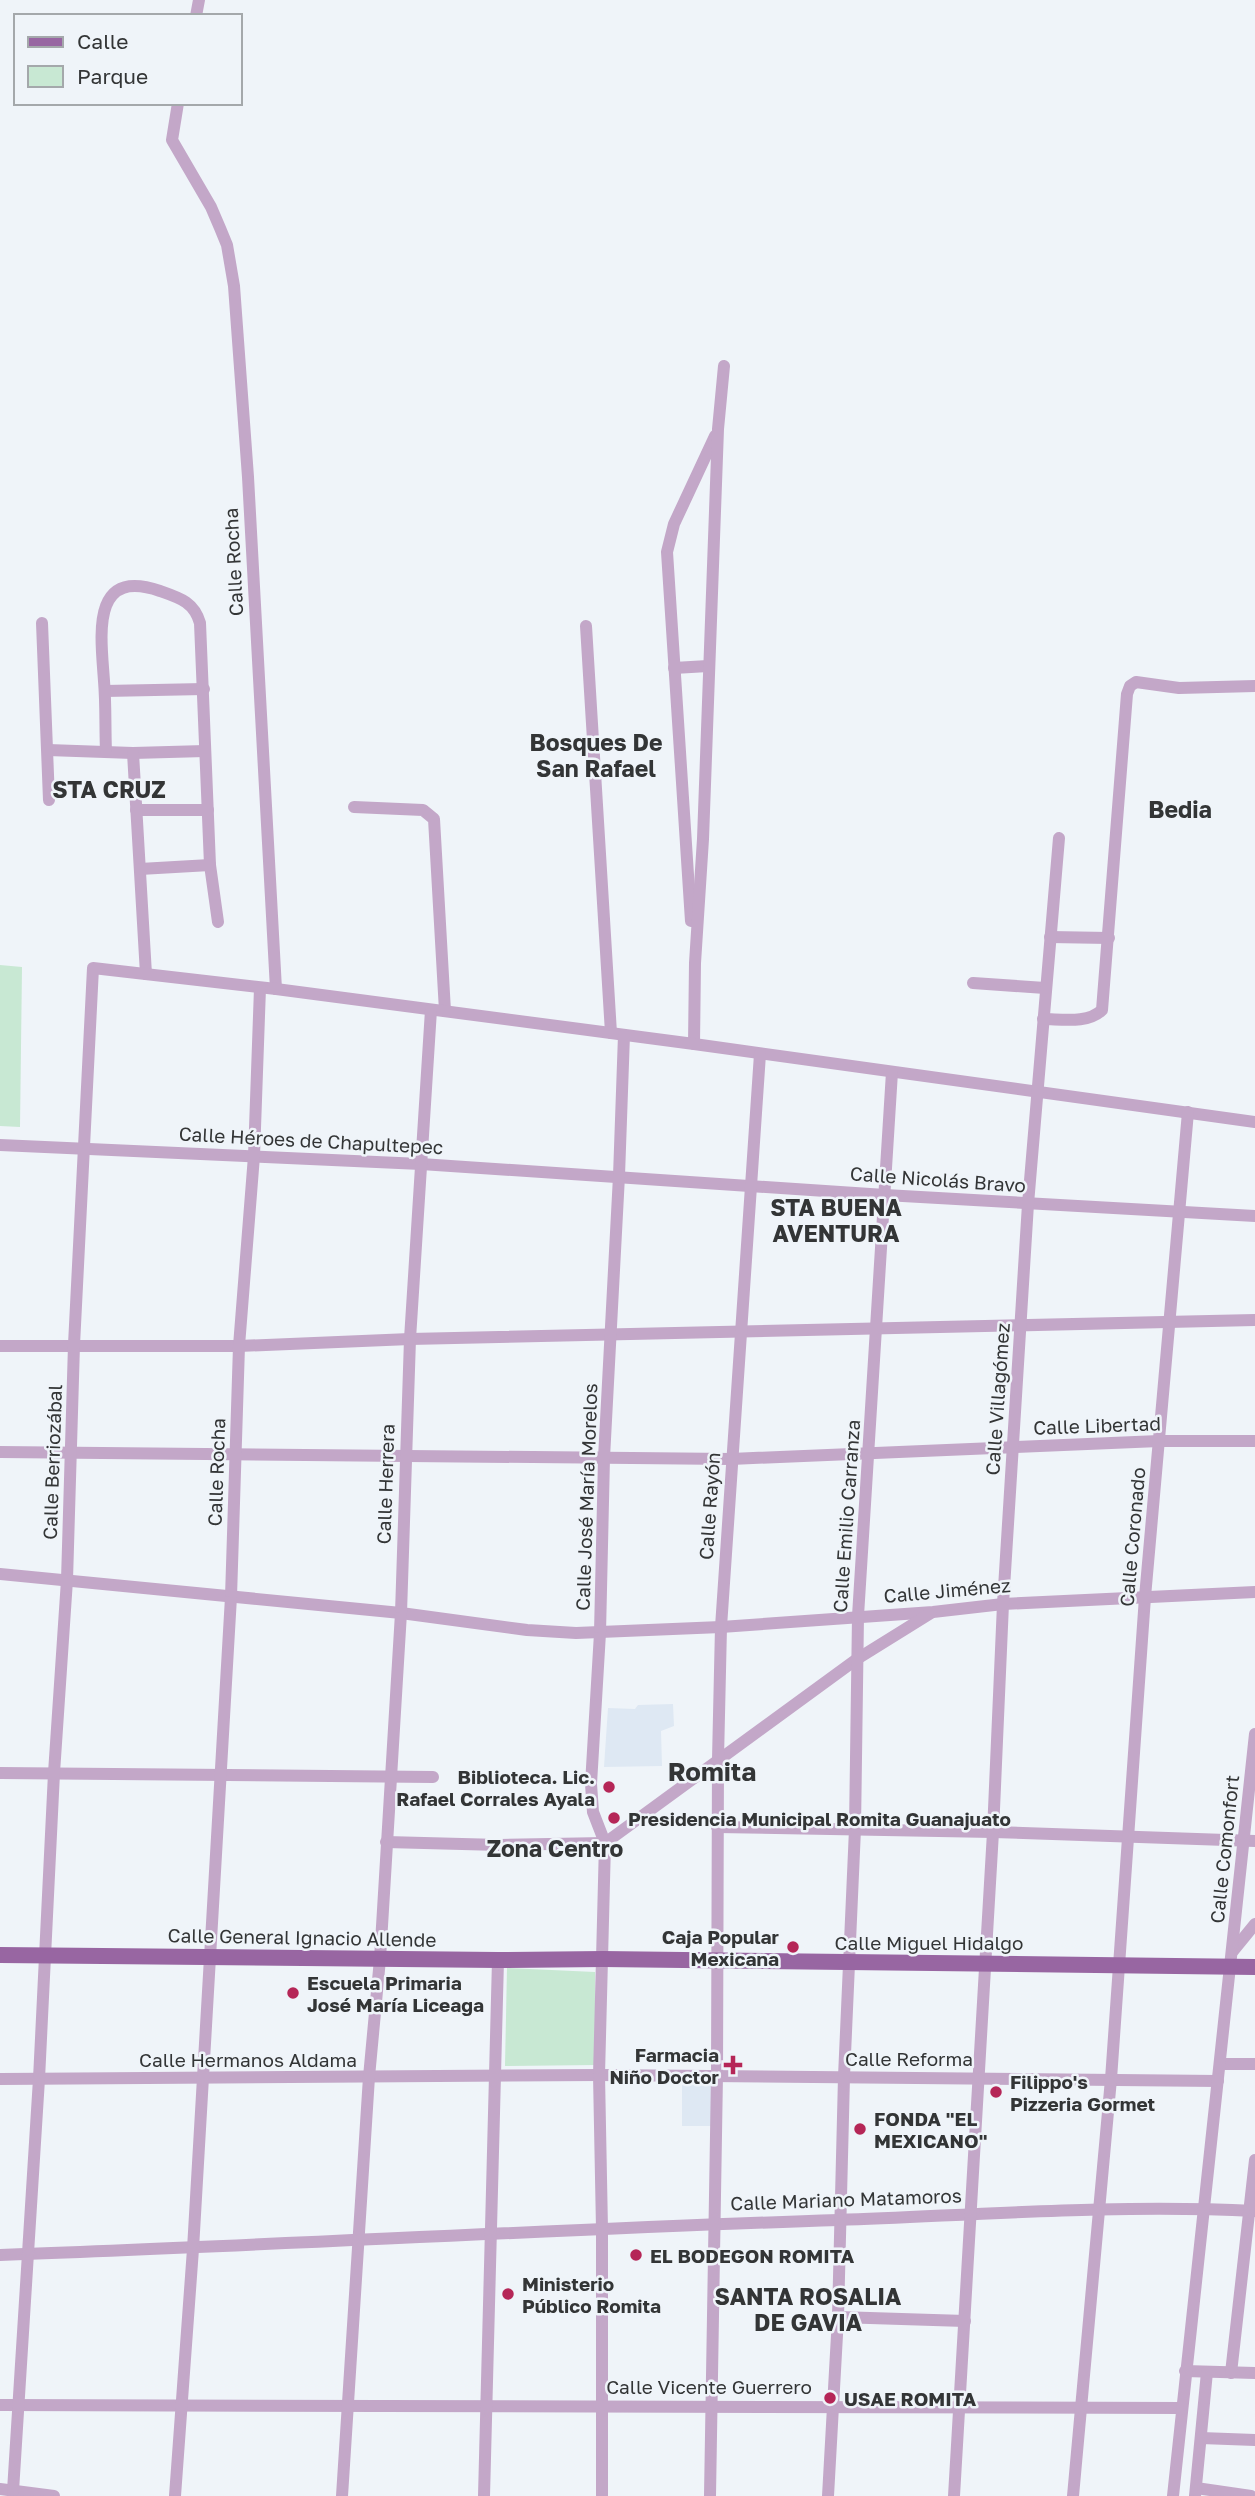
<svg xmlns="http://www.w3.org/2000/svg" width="1255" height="2496" font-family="'Golos Text',sans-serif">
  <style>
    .built { fill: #dee8f3 }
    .green { fill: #c8e8d3 }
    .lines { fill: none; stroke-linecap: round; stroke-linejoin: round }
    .minor { stroke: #c3a7c8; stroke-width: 12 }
    .major { stroke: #9866a2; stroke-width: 16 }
    .poi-dot { fill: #b52657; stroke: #eff4f9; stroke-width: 2.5 }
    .labels { text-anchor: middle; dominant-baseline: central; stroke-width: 5; stroke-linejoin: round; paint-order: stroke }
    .street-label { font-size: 19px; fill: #333536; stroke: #eff4f9 }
    .poi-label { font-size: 19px; font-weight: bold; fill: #333536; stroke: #eff4f9; text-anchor: start }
    .quarter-label { font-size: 23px; font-weight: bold; fill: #333536; stroke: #eff4f9 }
    .district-label { font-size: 26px; font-weight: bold; fill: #333536; stroke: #eff4f9 }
  </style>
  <rect width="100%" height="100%" fill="#eff4f9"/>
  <g class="built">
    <polygon points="673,1704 674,1726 661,1731 662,1766 604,1767 608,1708 635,1709 638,1705"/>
    <polygon points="682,2082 715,2082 713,2126 682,2126"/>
  </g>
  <g class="green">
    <polygon points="0,965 22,967 20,1127 0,1126"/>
    <polygon points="507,1968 595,1972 596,2065 505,2066"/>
  </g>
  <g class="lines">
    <g class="minor">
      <polyline points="196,16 199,0"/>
      <polyline points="178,103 172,140 211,207 220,228 227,245 234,286 248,477 276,989"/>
      <polyline points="42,623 49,800"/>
      <polyline points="586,626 611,1033"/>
      <polyline points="674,668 708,666"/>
      <polyline points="105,691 204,689"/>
      <polyline points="48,750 133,753 205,751"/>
      <path d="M106,751C105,728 106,704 104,681C101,636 90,567 160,591C180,598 194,602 200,623L210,865L218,922"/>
      <polyline points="133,753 146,974"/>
      <polyline points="354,807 423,810 434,819 445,1011"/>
      <polyline points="136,810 208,810"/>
      <polyline points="140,869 210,865"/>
      <polyline points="691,921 667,552 674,524 715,436"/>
      <polyline points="1050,937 1109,938"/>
      <polyline points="973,983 1045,988"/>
      <path d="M1043,1019C1061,1019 1088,1024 1102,1010L1127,694L1130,686L1136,682L1179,688L1255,686"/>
      <polyline points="694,1044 695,963 703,839 718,429 724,366"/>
      <polyline points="0,1145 421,1164 885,1195 1255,1216"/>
      <polyline points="0,1346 239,1346 410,1339 1255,1320"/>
      <polyline points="0,1452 731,1459 1159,1441 1255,1441"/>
      <polyline points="0,1574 401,1613 527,1630 576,1633 721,1627 933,1612 1003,1604 1255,1592"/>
      <polyline points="0,1773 433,1777"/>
      <polyline points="717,1827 993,1832 1255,1841"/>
      <polyline points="386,1842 500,1845 605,1843"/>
      <polyline points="605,1843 857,1659 931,1613"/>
      <polyline points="1233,1951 1255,1924"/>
      <polyline points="1220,2064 1255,2064"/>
      <polyline points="0,2079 599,2075 1218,2081"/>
      <path d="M0,2255C280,2245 559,2229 839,2220C977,2215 1117,2204 1255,2211"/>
      <polyline points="838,2317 965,2321"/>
      <polyline points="1185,2371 1255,2373"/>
      <polyline points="1231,2373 1255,2160"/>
      <path d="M0,2405C394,2405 788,2405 1182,2408"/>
      <polyline points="1201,2438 1255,2440"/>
      <polyline points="1196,2488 1251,2496"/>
      <polyline points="0,2489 54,2496"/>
      <polyline points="13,2491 39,2079 54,1773 67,1580 74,1345 93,968 276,989 694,1044 1255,1122"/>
      <polyline points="175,2496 193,2249 231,1597 239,1346 254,1156 260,988"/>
      <polyline points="342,2496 369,2077 380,1959 401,1613 410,1339 431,1010"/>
      <polyline points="484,2496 498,1960"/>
      <polyline points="602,2496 602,2229 599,2075 605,1843 593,1812 591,1784 600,1633 604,1458 619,1176 624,1035"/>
      <polyline points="710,2496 717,2075 718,1759 721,1627 760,1054"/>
      <polyline points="828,2496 838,2317 844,2077 855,1829 858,1616 892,1072"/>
      <polyline points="954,2496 993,1832 1003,1604 1028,1204 1059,838"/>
      <polyline points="1073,2496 1111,2079 1145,1597 1188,1112"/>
      <polyline points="1173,2496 1255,1734"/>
      <polyline points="1195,2496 1207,2372"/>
    </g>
    <polyline class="major" points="0,1955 498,1960 603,1959 1255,1967"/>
  </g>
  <g class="poi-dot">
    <circle cx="609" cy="1787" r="7"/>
    <circle cx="614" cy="1818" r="7"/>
    <circle cx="793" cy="1947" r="7"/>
    <circle cx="293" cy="1993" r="7"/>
    <path d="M729.5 2054.5h7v7h7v7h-7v7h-7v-7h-7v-7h7z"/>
    <circle cx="996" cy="2092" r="7"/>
    <circle cx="860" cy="2129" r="7"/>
    <circle cx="636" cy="2255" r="7"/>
    <circle cx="508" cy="2294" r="7"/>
    <circle cx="830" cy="2398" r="7"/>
  </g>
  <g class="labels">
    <g class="street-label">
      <text transform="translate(233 562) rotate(-93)">Calle Rocha</text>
      <text transform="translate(311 1140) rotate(3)">Calle Héroes de Chapultepec</text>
      <text transform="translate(938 1179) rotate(4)">Calle Nicolás Bravo</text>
      <text transform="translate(997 1399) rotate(-86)">Calle Villagómez</text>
      <text transform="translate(1097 1425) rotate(-2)">Calle Libertad</text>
      <text transform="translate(52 1462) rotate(-88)">Calle Berriozábal</text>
      <text transform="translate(216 1472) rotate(-88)">Calle Rocha</text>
      <text transform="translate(385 1484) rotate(-88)">Calle Herrera</text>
      <text transform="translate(586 1497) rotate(-88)">Calle José María Morelos</text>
      <text transform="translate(709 1506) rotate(-86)">Calle Rayón</text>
      <text transform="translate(846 1516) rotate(-86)">Calle Emilio Carranza</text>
      <text transform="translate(1132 1537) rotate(-85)">Calle Coronado</text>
      <text transform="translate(947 1590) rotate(-5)">Calle Jiménez</text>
      <text transform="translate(1224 1849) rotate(-84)">Calle Comonfort</text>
      <text transform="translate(302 1937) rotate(1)">Calle General Ignacio Allende</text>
      <text x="929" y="1942">Calle Miguel Hidalgo</text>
      <text x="909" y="2058">Calle Reforma</text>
      <text x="248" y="2059">Calle Hermanos Aldama</text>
      <text transform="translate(846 2199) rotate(-2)">Calle Mariano Matamoros</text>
      <text x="709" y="2386">Calle Vicente Guerrero</text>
    </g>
    <g class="poi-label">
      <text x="595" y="1776" text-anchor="end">Biblioteca. Lic.<tspan x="595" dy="22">Rafael Corrales Ayala</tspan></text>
      <text x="628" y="1818">Presidencia Municipal Romita Guanajuato</text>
      <text x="779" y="1936" text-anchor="end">Caja Popular<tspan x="779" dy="22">Mexicana</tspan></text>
      <text x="307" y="1982">Escuela Primaria<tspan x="307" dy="22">José María Liceaga</tspan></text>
      <text x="719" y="2054" text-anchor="end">Farmacia<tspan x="719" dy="22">Niño Doctor</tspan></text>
      <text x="1010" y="2081">Filippo's<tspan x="1010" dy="22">Pizzeria Gormet</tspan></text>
      <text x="874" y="2118">FONDA "EL<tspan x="874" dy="22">MEXICANO"</tspan></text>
      <text x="650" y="2255">EL BODEGON ROMITA</text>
      <text x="522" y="2283">Ministerio<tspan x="522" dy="22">Público Romita</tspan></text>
      <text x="844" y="2398">USAE ROMITA</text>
    </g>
    <g class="quarter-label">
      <text x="596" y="742">Bosques De<tspan x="596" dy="26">San Rafael</tspan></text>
      <text x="109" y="789">STA CRUZ</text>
      <text x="1180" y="809">Bedia</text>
      <text x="836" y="1207">STA BUENA<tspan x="836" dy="26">AVENTURA</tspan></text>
      <text x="555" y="1848">Zona Centro</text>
      <text x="808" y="2296">SANTA ROSALIA<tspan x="808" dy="26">DE GAVIA</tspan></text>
    </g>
    <g class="district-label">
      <text x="712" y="1771">Romita</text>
    </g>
  </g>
  <rect x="14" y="14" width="228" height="91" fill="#eff4f9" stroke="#a4a8ab" stroke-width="2"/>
  <rect x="28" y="37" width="35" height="10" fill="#9866a2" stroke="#a4a8ab" stroke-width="2"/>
  <text x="77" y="49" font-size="21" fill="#333536">Calle</text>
  <rect x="28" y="66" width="35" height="21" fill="#c8e8d3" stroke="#a4a8ab" stroke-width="2"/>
  <text x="77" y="84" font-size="21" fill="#333536">Parque</text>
</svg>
